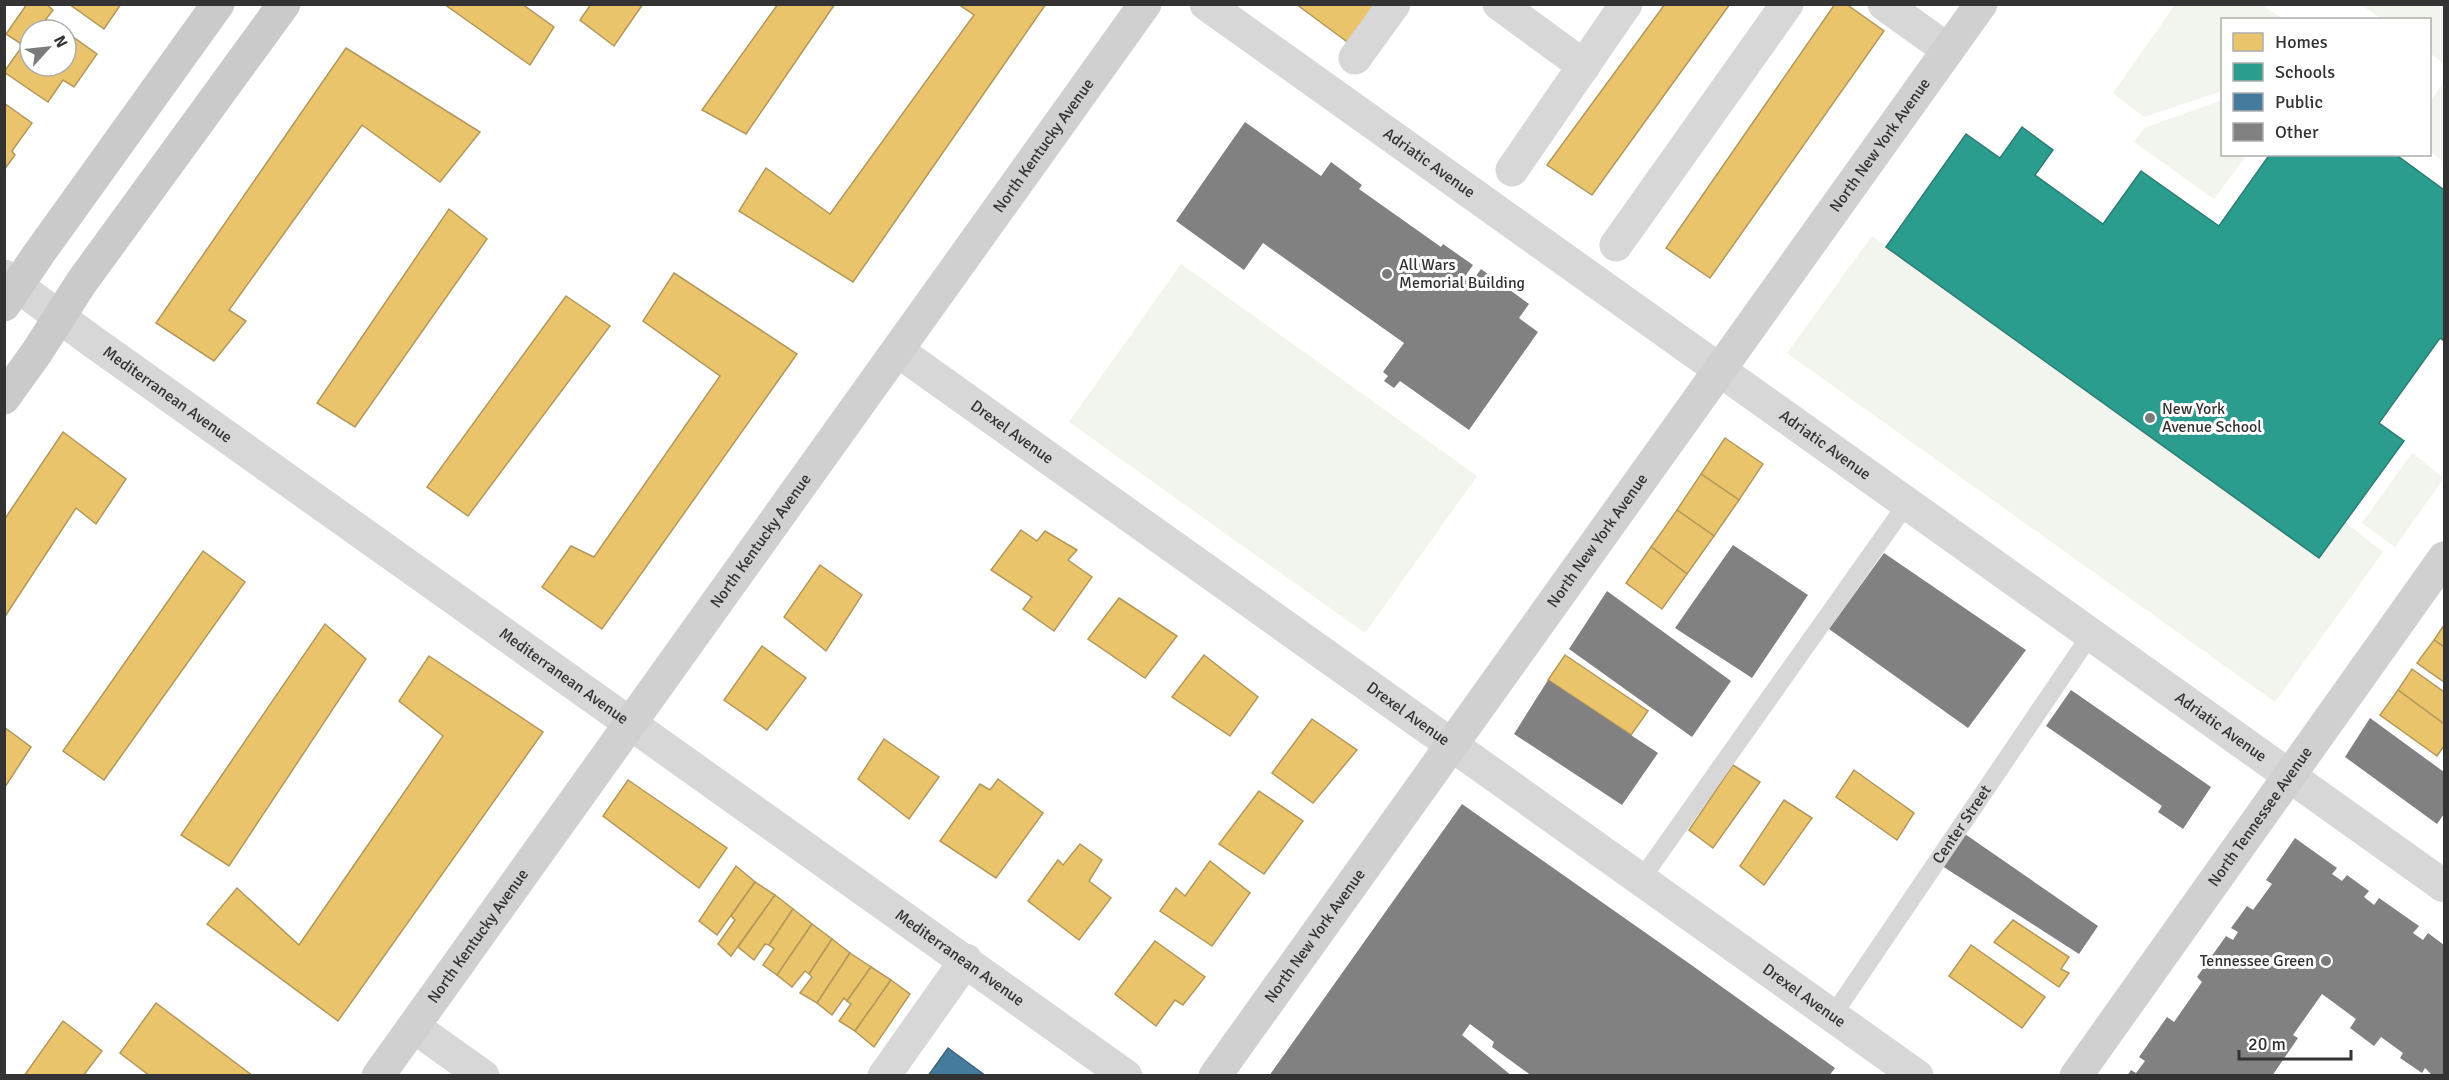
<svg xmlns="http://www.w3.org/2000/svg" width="2449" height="1080" font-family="Signika,sans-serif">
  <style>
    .green { fill: #f1f5ed }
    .homes { fill: #e9c46a; stroke: #b2985a; stroke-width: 1.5 }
    .schools { fill: #2a9d8f; stroke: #2d7d73; stroke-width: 1.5 }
    .public { fill: #457b9d; stroke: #40657d; stroke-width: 1.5 }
    .building { fill: #818181 }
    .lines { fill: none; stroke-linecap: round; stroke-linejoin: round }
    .lane { stroke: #d7d7d7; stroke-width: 18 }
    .street { stroke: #d7d7d7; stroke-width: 33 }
    .secondary { stroke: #d0d0d0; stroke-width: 33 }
    .primary { stroke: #cacaca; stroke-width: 33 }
    .poi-dot { fill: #7a7a7a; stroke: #fff; stroke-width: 2 }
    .labels { text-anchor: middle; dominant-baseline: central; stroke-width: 6; stroke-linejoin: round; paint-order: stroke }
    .street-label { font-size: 16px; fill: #333; stroke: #fff }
    .poi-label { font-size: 16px; fill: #333; stroke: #fff; text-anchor: start }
  </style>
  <rect width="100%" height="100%" fill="#fff"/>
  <g class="green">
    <polygon points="2175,5 2262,5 2283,19 2222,20 2222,91 2144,117 2113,93"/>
    <polygon points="2361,5 2444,5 2444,64 2430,53 2430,20 2382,19"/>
    <polygon points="2444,81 2444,162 2430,151 2430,102"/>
    <polygon points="2222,100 2222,154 2247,155 2214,199 2134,142 2144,128"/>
    <polygon points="1872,236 2319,558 2345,522 2383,552 2275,702 1787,353"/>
    <polygon points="1181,264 1477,476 1365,633 1069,422"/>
    <polygon points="2412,453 2444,478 2395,547 2362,523"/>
  </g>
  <g class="homes">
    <polygon points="27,4 46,4 53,10 46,19 63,30 30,30 30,66 66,66 66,32 97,54 74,87 63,80 48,102 4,72 23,45 6,34"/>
    <polygon points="69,4 121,4 104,29"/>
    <polygon points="444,4 522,4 554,27 530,65"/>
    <polygon points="591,4 643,4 614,46 580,20"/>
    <polygon points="778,4 835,4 746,134 702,110"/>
    <polygon points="958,4 1046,4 853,282 739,211 766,168 830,214 974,15"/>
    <polygon points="1296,4 1379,4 1350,44"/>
    <polygon points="1665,4 1730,4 1592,195 1547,165"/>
    <polygon points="1835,4 1846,4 1884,31 1710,278 1666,248"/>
    <polygon points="346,48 480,132 440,182 362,125 229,310 246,321 214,361 156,323"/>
    <polygon points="4,103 32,123 12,151 15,155 4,170"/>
    <polygon points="449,209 487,239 355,427 317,403"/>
    <polygon points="674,273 797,354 602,629 542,587 571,546 594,557 720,376 643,321"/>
    <polygon points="566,296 610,326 468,516 427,487"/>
    <polygon points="63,432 126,479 96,524 76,508 4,618 4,520"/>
    <polygon points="1725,438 1763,464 1739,500 1701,474"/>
    <polygon points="1701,474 1739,500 1714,536 1677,510"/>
    <polygon points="1677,510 1714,536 1687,574 1651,547"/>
    <polygon points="1021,530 1037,541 1045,531 1077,550 1068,560 1092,577 1054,631 1023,609 1032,597 991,570"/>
    <polygon points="1651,547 1687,574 1662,609 1626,583"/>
    <polygon points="203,551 245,582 104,780 63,751"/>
    <polygon points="820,565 862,595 826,651 784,617"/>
    <polygon points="1119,598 1177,636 1145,678 1088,639"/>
    <polygon points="325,624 366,659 229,866 181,835"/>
    <polygon points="2444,625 2444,647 2434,640"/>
    <polygon points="2434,640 2444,647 2444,682 2417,663"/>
    <polygon points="762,646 806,678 767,730 724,700"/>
    <polygon points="1204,655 1258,697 1230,736 1172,697"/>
    <polygon points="1565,655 1648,711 1631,735 1548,680"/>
    <polygon points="429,656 543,732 338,1021 207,924 237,888 299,945 443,736 399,701"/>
    <polygon points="2412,669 2444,692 2444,724 2398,690"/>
    <polygon points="2398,690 2444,724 2444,746 2437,756 2380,715"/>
    <polygon points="1312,719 1357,750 1313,803 1272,773"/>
    <polygon points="4,727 31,747 5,787 4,786"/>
    <polygon points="884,739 939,777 909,819 858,779"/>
    <polygon points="1733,765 1760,782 1713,848 1689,830"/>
    <polygon points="1854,770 1914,813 1897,840 1836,797"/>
    <polygon points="998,779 1043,813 996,878 940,841 980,784 990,790"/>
    <polygon points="628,780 727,848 699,888 603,816"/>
    <polygon points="1259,791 1303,821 1264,874 1219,844"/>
    <polygon points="1784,800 1812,818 1764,885 1740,866"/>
    <polygon points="1080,844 1102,860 1089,881 1111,898 1079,940 1028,901 1058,860 1063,865"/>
    <polygon points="1210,861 1250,893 1212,946 1160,911 1176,888 1185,896"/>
    <polygon points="736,866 755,882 717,935 699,921"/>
    <polygon points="755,882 775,895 731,956 718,944 735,920 731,916"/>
    <polygon points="775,895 793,909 769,945 765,944 754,960 738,947"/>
    <polygon points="793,909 812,924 777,975 763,965 774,949 769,945"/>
    <polygon points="2013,920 2069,957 2061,969 2069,973 2059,987 1994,942"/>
    <polygon points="812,924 832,939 809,974 805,971 792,987 777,975"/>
    <polygon points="832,939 850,953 817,1003 800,993 812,977 809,974"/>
    <polygon points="1155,941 1205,977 1183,1005 1175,1000 1156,1026 1115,994"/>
    <polygon points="1971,945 2045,997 2022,1028 1949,976"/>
    <polygon points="850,953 871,967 847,1001 844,998 832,1015 817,1003"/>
    <polygon points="871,967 891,980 855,1031 839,1021 851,1004 847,1001"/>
    <polygon points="891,980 910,994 874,1047 855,1031"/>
    <polygon points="156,1003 253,1076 150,1076 120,1053"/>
    <polygon points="63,1021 102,1051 83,1076 24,1076"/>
  </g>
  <polygon class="schools" points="2022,127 2053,150 2035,175 2103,224 2141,171 2219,226 2270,154 2395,154 2444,190 2444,341 2440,338 2379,423 2404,441 2319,558 1886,247 1966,134 2000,158"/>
  <polygon class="public" points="948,1048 986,1076 928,1076"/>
  <g class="building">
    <polygon points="1245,122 1321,176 1331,162 1362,185 1359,189 1441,247 1443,244 1473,265 1464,278 1471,283 1481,269 1529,304 1519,318 1538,332 1469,430 1400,381 1394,388 1384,381 1388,376 1383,372 1404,343 1263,243 1244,270 1176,221"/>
    <polygon points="1733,545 1808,595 1752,678 1675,628"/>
    <polygon points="1884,553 2026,650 1968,728 1829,629"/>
    <polygon points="1607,591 1731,681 1692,737 1569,649"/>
    <polygon points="1548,680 1658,753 1622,805 1514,734"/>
    <polygon points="2071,690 2211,787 2183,829 2158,812 2162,806 2046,726"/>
    <polygon points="2370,718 2444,772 2444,814 2437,824 2345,757"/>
    <polygon points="1462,804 1690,964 1835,1068 1829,1076 1532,1076 1492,1047 1494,1042 1470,1024 1462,1035 1512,1076 1269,1076"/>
    <polygon points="1962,832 2098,926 2079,954 1939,864"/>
    <polygon points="2295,838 2337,868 2332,874 2342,881 2347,875 2369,891 2364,897 2374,905 2379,898 2419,926 2413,933 2423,940 2428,933 2444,945 2444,1076 2433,1076 2425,1068 2422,1073 2400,1058 2403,1053 2381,1037 2374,1046 2350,1028 2356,1019 2322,994 2293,1035 2298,1038 2272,1076 2127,1076 2131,1070 2136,1073 2145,1061 2139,1057 2167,1017 2174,1022 2202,982 2197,977 2226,936 2233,940 2238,932 2231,928 2247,906 2253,910 2272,884 2266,880"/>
  </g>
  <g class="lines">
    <g class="lane">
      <polyline points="1642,878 1908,502"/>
      <path id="s1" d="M1833,1015L2091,634"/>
    </g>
    <g class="street">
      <path id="s2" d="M1206,4L2444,886"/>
      <polyline points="1499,4 1584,66"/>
      <polyline points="1884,4 1948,50"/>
      <polyline points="1355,58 1394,4"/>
      <polyline points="1512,170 1626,4"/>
      <polyline points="1616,245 1787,4"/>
      <path id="s3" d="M4,276L92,341L1126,1076"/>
      <path id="s4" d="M898,351L1917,1076"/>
      <polyline points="414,1027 483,1076"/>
      <polyline points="884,1076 966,960"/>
    </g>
    <g class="secondary">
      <path id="s5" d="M378,1076L1145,4"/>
      <path id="s6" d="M1215,1076L1981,4"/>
      <path id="s7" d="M2076,1076L2444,558"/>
    </g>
    <g class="primary">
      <polyline points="4,305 40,252 218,4"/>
      <polyline points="4,398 37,352 81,283 284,4"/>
    </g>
  </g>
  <g class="poi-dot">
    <circle cx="1387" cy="274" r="6"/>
    <circle cx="2150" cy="418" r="6"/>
    <circle cx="2326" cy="961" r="6"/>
  </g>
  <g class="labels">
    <g class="street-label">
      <text stroke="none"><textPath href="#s5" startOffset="1144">North Kentucky Avenue</textPath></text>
      <text stroke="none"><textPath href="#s6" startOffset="1144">North New York Avenue</textPath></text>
      <text stroke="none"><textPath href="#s2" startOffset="274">Adriatic Avenue</textPath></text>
      <text stroke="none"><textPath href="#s3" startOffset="202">Mediterranean Avenue</textPath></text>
      <text stroke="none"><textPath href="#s4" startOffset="140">Drexel Avenue</textPath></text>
      <text stroke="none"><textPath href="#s2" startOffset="760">Adriatic Avenue</textPath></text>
      <text stroke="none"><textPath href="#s5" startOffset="658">North Kentucky Avenue</textPath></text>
      <text stroke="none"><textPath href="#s6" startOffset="658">North New York Avenue</textPath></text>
      <text stroke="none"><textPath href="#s3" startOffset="688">Mediterranean Avenue</textPath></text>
      <text stroke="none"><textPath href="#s4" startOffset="626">Drexel Avenue</textPath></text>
      <text stroke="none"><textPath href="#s2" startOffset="1246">Adriatic Avenue</textPath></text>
      <text stroke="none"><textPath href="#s7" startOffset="318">North Tennessee Avenue</textPath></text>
      <text stroke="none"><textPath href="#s1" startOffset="230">Center Street</textPath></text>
      <text stroke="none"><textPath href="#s5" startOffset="172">North Kentucky Avenue</textPath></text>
      <text stroke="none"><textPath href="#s6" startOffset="172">North New York Avenue</textPath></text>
      <text stroke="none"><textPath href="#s3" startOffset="1174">Mediterranean Avenue</textPath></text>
      <text stroke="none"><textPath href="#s4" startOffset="1112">Drexel Avenue</textPath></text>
    </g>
    <g class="poi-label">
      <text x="1399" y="265">All Wars<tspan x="1399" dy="18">Memorial Building</tspan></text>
      <text x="2162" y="409">New York<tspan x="2162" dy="18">Avenue School</tspan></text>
      <text x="2314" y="961" text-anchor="end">Tennessee Green</text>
    </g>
  </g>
  <rect width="2449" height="1080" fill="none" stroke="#333333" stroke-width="12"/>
  <rect x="2221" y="18" width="210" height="138" fill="#ffffff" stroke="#adadad" stroke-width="1.5"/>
  <rect x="2233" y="33" width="30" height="18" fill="#e9c46a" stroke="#adadad" stroke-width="1.5"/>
  <text x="2275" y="48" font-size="18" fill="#333333">Homes</text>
  <rect x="2233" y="63" width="30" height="18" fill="#2a9d8f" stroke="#adadad" stroke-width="1.5"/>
  <text x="2275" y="78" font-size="18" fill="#333333">Schools</text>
  <rect x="2233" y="93" width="30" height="18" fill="#457b9d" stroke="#adadad" stroke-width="1.5"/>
  <text x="2275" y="108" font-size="18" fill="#333333">Public</text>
  <rect x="2233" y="123" width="30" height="18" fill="#818181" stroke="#adadad" stroke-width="1.5"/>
  <text x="2275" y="138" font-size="18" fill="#333333">Other</text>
  <g transform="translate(48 48) rotate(63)"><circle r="28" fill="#ffffff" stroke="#adadad" stroke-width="1.5"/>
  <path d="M0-4.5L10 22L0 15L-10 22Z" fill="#7a7a7a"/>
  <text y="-9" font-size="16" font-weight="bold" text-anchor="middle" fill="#333333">N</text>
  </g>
  <path d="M2239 1050v9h112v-9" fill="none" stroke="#333333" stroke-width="3"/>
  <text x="2248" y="1050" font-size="18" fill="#333333" stroke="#ffffff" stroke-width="4.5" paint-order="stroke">20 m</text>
</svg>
